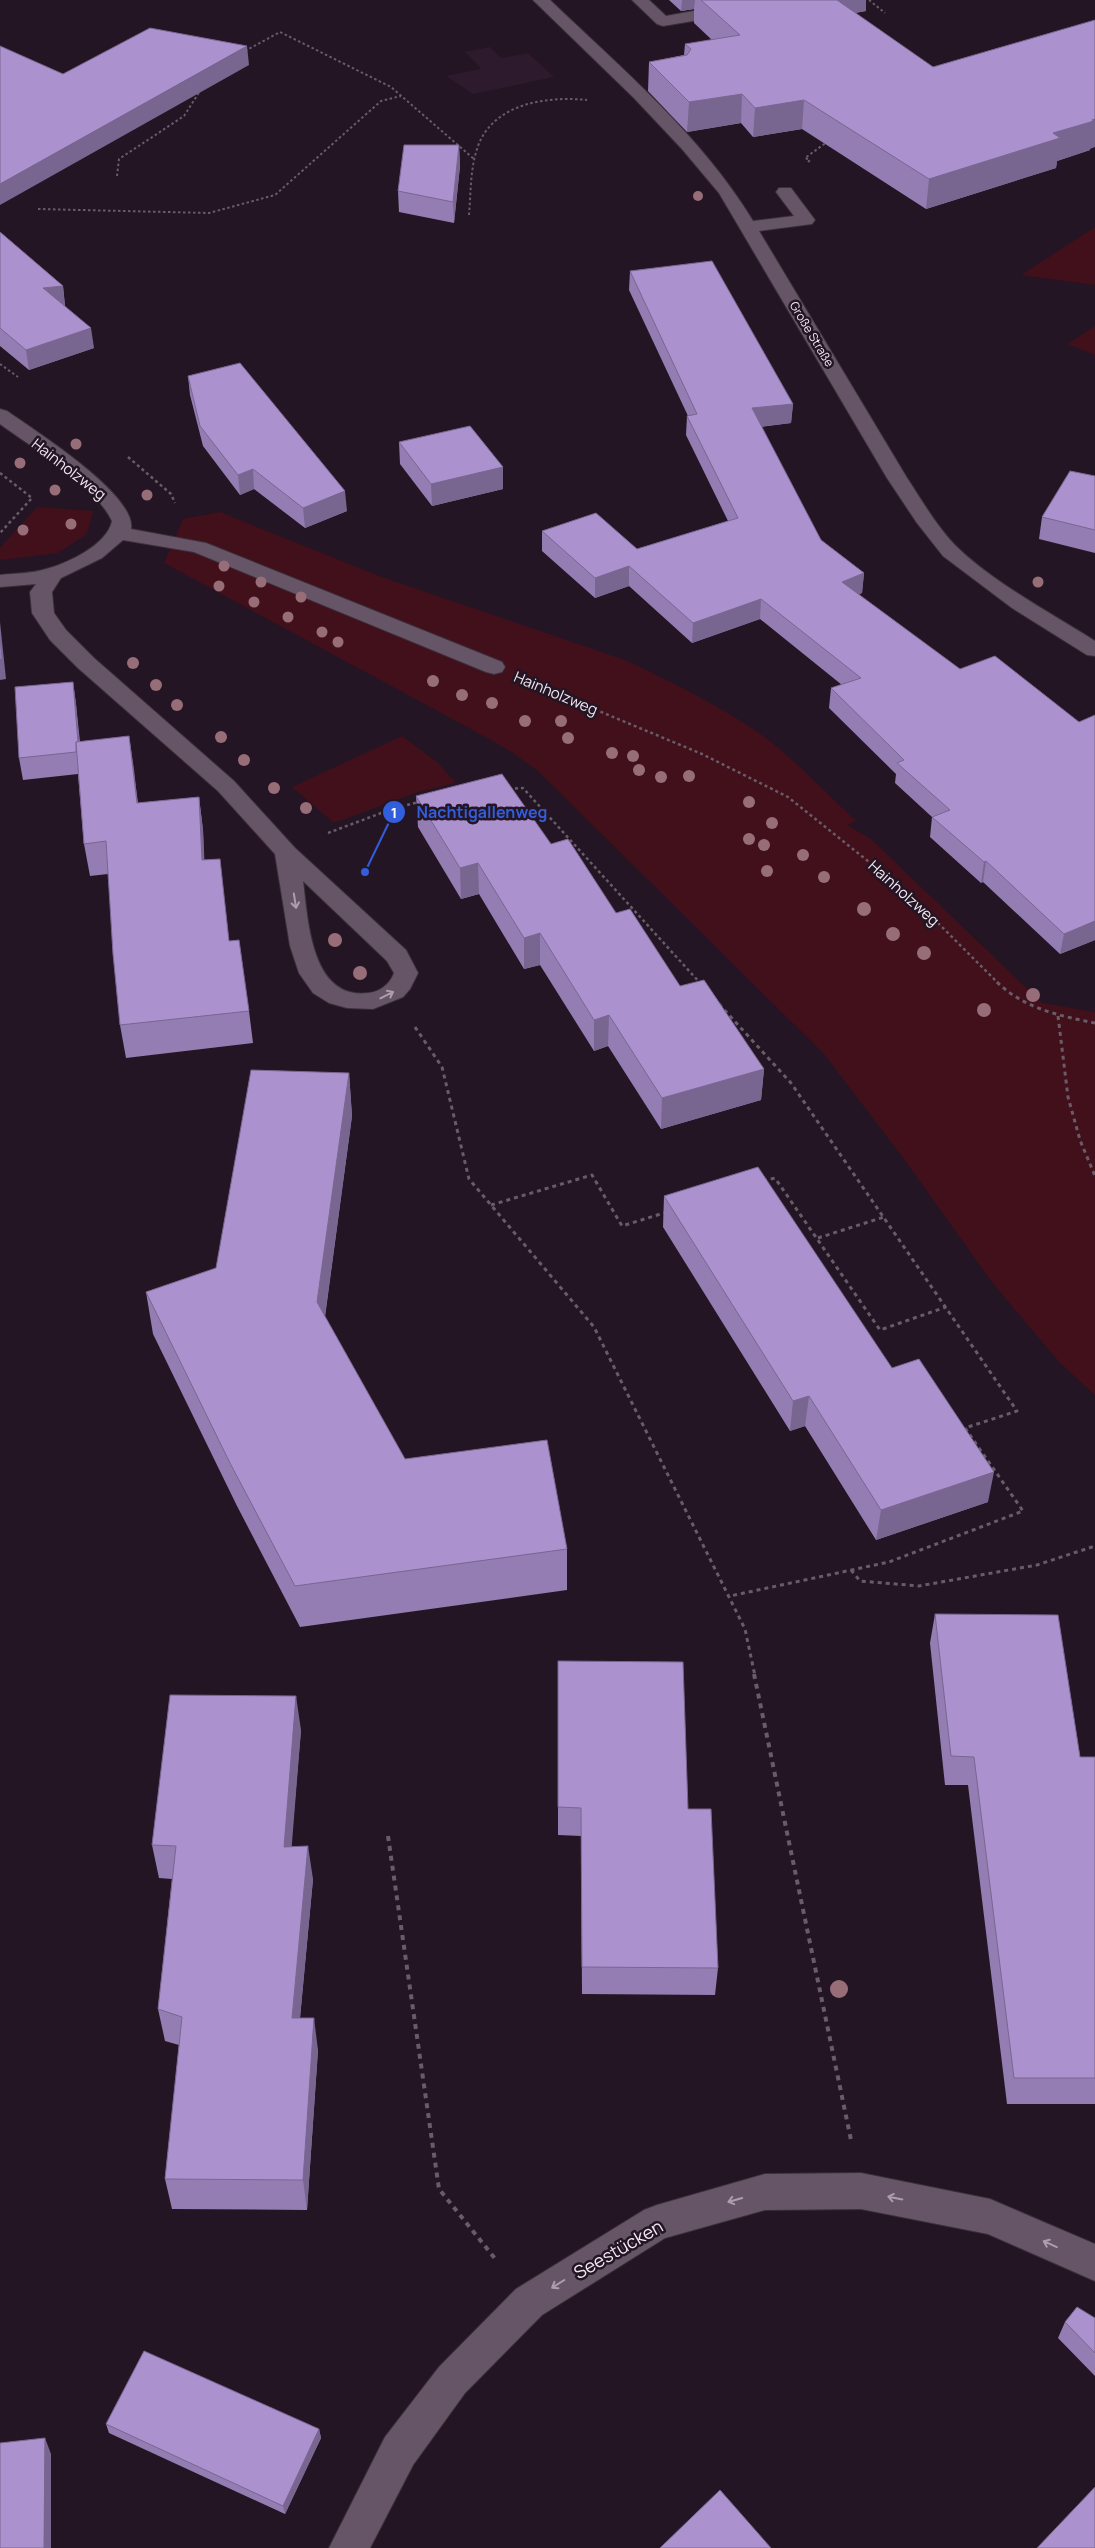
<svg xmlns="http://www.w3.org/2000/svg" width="1095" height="2548" font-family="Manrope,sans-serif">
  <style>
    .built { fill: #2d1a2d }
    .green { fill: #41101b }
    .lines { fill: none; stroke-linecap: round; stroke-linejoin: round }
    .minor-casing { stroke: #3a303a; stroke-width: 2 }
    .path-far3 { stroke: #695c69; stroke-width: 2; stroke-dasharray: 2.5 2.5; stroke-linecap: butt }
    .path-far2 { stroke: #695c69; stroke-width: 2.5; stroke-dasharray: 3 3; stroke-linecap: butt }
    .path-far1 { stroke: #695c69; stroke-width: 3; stroke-dasharray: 4 4; stroke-linecap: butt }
    .path { stroke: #695c69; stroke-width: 4; stroke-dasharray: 5 5; stroke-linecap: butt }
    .minor { fill: #656; fill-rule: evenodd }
    .tree { fill: #976e78 }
    .wall { fill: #947db2 }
    .shaded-wall { fill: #786691 }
    .building { fill: #ac91cf; stroke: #786691 }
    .oneway { stroke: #ac9eac }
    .labels { text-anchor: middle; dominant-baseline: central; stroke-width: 5; stroke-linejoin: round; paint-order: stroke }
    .far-street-label { font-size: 12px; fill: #f2e8f2; stroke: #231523 }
    .street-label { font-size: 15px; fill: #f2e8f2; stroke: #231523 }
    .near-street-label { font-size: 18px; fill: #f2e8f2; stroke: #231523 }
    .leader { fill: none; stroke: #325ddb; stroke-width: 2 }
    .callout-dot { fill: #325ddb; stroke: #231523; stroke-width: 2 }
    .mark-label { font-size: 15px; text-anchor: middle; font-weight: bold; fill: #fff }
    .callout-label { font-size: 16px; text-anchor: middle; font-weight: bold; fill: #325ddb; stroke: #231523; stroke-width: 5; stroke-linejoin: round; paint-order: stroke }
  </style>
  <rect width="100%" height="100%" fill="#231523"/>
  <polygon class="built" points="490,47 501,58 528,53 554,77 473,94 446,76 481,69 465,52"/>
  <g class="green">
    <polygon points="1095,227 1095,285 1021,275"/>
    <polygon points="1095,326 1095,355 1067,344 1068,344"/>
    <polygon points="37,507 93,511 87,534 58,553 0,560 0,548"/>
    <path d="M220,512L382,577L625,660C670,681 716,704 756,731C792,756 824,791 856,821L847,825L871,839L1042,1003L1095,1012V1395L1059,1362L991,1281L904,1159L824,1054L538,771L510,751L480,734L164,563L183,519Z"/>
    <polygon points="402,736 437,762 456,783 418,792 334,823 292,787"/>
  </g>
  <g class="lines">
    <g class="minor-casing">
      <g id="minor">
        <path d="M533,0H550C622,69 701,135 753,221L794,216L776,192L779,188H791L815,220L812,224L759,231L907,478C923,502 938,529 959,549C996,584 1051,613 1095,641V656L1087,655L1012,608L943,556L917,523L887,478L719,193L682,149L634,98Z"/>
        <polygon points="632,0 649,0 666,16 699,10 707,15 699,20 663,26 657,24"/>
        <path d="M0,409L7,411C34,430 137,495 131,529L206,543L502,662L505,667L502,672L494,674L486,672L194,552L123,540L102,558L61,578L52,592L54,613L66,630L94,658L234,781L295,848L406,950L418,973L410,989L403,997L373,1009L347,1008L329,1003L313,993L299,973L290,946L275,854L218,791L78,668L50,640L32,613L30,592L36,584L0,587V575C15,573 31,574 46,569C68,563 107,545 112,521C95,485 33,448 0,424ZM303,881L387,961L394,973C390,984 380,992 368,993C311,1000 308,920 303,881Z"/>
        <polygon points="861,2173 990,2199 1095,2244 1095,2281 988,2234 861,2209 765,2210 665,2238 542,2315 465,2393 413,2465 370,2548 329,2548 385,2437 439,2367 516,2289 644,2210 657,2205 765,2174"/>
      </g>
    </g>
    <g class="path-far3">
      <polyline points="869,0 885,13"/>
      <polyline points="245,51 280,32 391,87 474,159"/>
      <polyline points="808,162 810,160 805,158 827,142"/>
      <polyline points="117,176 119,159 184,116 200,91"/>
      <polyline points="38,209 209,213 275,195 381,101 401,96"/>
      <path d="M469,215C471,192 470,168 478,146C494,103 547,96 587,100"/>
      <polyline points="0,364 18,377"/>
    </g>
    <g class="path-far2">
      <polyline points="128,457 171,494 175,503"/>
      <polyline points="0,473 32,498 0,533"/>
      <polyline points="534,684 702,754 788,797 909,894 999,984"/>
      <polyline points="509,789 523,788 701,984"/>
      <polyline points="328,833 392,809 419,802"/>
    </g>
    <g class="path-far1">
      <polyline points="700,982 701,984"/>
      <path d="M997,982C1023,1008 1060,1016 1095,1023"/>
      <polyline points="719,1004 791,1083 1017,1411 965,1428 1023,1511 889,1562 730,1596"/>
      <polyline points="1058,1016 1068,1097 1080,1140 1095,1176"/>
      <polyline points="415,1027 442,1067 469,1179 594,1327 745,1629 755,1676"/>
      <polyline points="763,1181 775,1178 880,1330 946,1307"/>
      <polyline points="491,1205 592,1175 622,1226 667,1212"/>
      <polyline points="818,1238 884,1217"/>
      <polyline points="851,1570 860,1581 919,1586 1037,1565 1095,1546"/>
    </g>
    <g class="path">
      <polyline points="754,1674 851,2140"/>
      <polyline points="388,1836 439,2189 497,2261"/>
    </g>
    <use href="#minor" class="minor"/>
  </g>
  <g class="tree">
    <circle cx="698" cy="196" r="5"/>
    <circle cx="76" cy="444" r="5.5"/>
    <circle cx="20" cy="463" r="5.5"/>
    <circle cx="55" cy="490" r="5.5"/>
    <circle cx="147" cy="495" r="5.5"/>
    <circle cx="71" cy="524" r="5.5"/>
    <circle cx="23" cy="530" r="5.5"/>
    <circle cx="224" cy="566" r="5.5"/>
    <circle cx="261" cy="582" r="5.5"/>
    <circle cx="1038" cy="582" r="5.5"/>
    <circle cx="219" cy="586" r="5.5"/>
    <circle cx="301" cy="597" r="5.5"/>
    <circle cx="254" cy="602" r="5.5"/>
    <circle cx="288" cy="617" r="5.5"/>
    <circle cx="322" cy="632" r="5.5"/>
    <circle cx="338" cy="642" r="5.5"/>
    <circle cx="133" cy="663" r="6"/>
    <circle cx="433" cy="681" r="6"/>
    <circle cx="156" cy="685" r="6"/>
    <circle cx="462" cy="695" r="6"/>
    <circle cx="492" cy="703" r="6"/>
    <circle cx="177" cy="705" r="6"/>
    <circle cx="525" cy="721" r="6"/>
    <circle cx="561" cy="721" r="6"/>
    <circle cx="221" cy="737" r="6"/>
    <circle cx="568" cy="738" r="6"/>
    <circle cx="612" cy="753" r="6"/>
    <circle cx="633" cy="756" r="6"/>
    <circle cx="244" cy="760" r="6"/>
    <circle cx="639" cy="770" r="6"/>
    <circle cx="689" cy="776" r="6"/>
    <circle cx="661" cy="777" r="6"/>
    <circle cx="274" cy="788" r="6"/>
    <circle cx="749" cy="802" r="6"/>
    <circle cx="306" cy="808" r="6"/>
    <circle cx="772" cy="823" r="6"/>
    <circle cx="749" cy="839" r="6"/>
    <circle cx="764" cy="845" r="6"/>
    <circle cx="803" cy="855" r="6"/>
    <circle cx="767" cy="871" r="6"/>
    <circle cx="824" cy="877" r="6"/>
    <circle cx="864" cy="909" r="7"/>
    <circle cx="893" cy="934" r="7"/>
    <circle cx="335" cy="940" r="7"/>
    <circle cx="924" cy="953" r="7"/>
    <circle cx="360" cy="973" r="7"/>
    <circle cx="1033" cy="995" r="7"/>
    <circle cx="984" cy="1010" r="7"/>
    <circle cx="839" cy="1989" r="9"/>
  </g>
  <g class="wall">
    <polygon points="669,0 866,0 866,11 855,13 933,67 1090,149 1090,150 1057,161 1056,168 926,209 802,129 753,137 741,123 687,132 648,91 649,62 684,55 685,44 712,40 694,23 694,9 681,11"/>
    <polygon points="459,145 460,166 454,223 399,212 398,191"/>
    <polygon points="0,232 63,286 65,306 94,348 29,370 0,346"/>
    <polygon points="630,271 793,404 791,423 761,427 821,540 864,573 862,593 859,594 1095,940 1060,954 983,882 981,883 930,837 932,817 895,783 896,774 829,708 831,688 842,685 760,619 692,643 629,586 595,598 542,551 542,531 637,549 728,521 686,435 687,416 688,416 629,290"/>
    <polygon points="188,376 347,511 305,528 254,489 240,495 203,446 190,395"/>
    <polygon points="399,442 503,467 503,489 432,506 400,464"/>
    <polygon points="1095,476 1095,553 1039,539 1042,517"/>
    <polygon points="73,682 76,704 80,742 129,736 138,803 199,797 203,830 204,860 229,941 249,1011 253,1043 126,1058 120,1025 108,874 90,876 84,844 78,774 23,780 19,758"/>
    <polygon points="416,796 551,844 616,913 680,986 764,1069 761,1100 661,1129 608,1046 594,1051 540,965 524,969 479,894 461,899 418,827"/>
    <polygon points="349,1073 352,1116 325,1317 405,1459 567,1549 567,1590 300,1627 237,1506 153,1334 146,1292 216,1268"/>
    <polygon points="664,1196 892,1368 988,1502 876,1540 805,1426 790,1431 663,1227"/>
    <polygon points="935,1614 1080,1757 1095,1757 1095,2104 1007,2104 968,1785 945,1785 930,1643"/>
    <polygon points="558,1661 688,1809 718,1968 715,1995 582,1994 581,1836 558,1835"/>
    <polygon points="301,1730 291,1846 313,1879 300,2018 318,2050 307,2210 172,2209 165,2179 179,2045 165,2041 158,2009 172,1879 159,1878 152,1845"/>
    <polygon points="1095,2318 1095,2376 1058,2338 1065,2322"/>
    <polygon points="106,2424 319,2429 321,2438 285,2514 109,2433"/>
  </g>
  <g class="shaded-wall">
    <polygon points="682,0 695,0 694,9 681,11"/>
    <polygon points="822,0 866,0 866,11 821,19"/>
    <polygon points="247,46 249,65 0,205 0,184"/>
    <polygon points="742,94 741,123 687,132 689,102"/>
    <polygon points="804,100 802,129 753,137 755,108"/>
    <polygon points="1095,119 1095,147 1090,149 1090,150 1057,161 1056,168 926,209 929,179 1053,133"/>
    <polygon points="459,145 460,166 454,223 453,202"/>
    <polygon points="63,286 65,306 43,288"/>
    <polygon points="91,328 94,348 29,370 26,350"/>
    <polygon points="793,404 791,423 750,428 752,408"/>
    <polygon points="503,467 503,489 432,506 431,484"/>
    <polygon points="253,469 254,489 240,495 238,475"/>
    <polygon points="345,491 347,511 305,528 303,508"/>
    <polygon points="629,566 629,586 595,598 595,578"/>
    <polygon points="864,573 862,593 840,602 842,582"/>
    <polygon points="761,599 760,619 692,643 693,623"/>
    <polygon points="0,622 6,679 0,680"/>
    <polygon points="73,682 76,704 82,774 79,751"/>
    <polygon points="129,736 134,769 141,835 137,803"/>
    <polygon points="199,797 203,830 206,893 202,860"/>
    <polygon points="986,861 983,882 981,883 984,862"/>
    <polygon points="478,863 479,894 461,899 460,868"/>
    <polygon points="1095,921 1095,940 1060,954 1064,934"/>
    <polygon points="540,933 540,965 524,969 524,938"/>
    <polygon points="609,1015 608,1046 594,1051 594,1020"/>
    <polygon points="764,1069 761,1100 661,1129 662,1098"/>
    <polygon points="349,1073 352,1116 321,1345 317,1302"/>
    <polygon points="809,1396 805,1426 790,1431 793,1401"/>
    <polygon points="994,1472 988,1502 876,1540 881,1510"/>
    <polygon points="296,1696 301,1730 289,1880 284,1847"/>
    <polygon points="308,1846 313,1879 297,2050 292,2018"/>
    <polygon points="314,2018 318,2050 307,2210 303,2180"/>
    <polygon points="319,2429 321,2438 285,2514 283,2506"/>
    <polygon points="45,2438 51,2454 51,2548 44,2548"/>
  </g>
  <g class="building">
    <polygon points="701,0 837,0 933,67 1095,20 1095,119 1092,120 1094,121 1053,133 1060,138 929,179 804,100 755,108 742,94 689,102 649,62 687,55 691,49 685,44 740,35"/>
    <polygon points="150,28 247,46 0,184 0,46 63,74"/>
    <polygon points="404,145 459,145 453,202 398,191"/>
    <polygon points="0,232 63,286 43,288 91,328 26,350 0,328"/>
    <polygon points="712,261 793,404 752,408 821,540 864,573 842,582 960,669 995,656 1079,722 1095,715 1095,921 1064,934 986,861 984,862 932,817 950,810 897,763 904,760 831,688 861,678 761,599 693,623 629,566 595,578 542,531 596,513 637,549 738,518 687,416 697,414 630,271"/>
    <polygon points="240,363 345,491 303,508 253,469 238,475 200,426 188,376"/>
    <polygon points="470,426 503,467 431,484 399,442"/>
    <polygon points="1070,471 1095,476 1095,530 1042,517"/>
    <polygon points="0,635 2,659 0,659"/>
    <polygon points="73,682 78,742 76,742 76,752 19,758 15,687"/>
    <polygon points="129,736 137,803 199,797 202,860 220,859 229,941 239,940 249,1011 120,1025 113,954 106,841 84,844 76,742"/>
    <polygon points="502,774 551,844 568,839 616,913 630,909 680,986 704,980 764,1069 662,1098 609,1015 594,1020 540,933 524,938 478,863 460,868 416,796"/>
    <polygon points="251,1070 349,1073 317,1302 405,1459 547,1440 567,1549 295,1586 231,1465 146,1292 216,1268"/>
    <polygon points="758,1167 892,1368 919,1359 994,1472 881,1510 809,1396 793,1401 664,1196"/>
    <polygon points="935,1614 1058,1615 1080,1757 1095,1757 1095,2078 1014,2078 974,1757 951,1756"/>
    <polygon points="558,1661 683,1662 688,1809 711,1809 718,1968 582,1967 581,1808 558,1807"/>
    <polygon points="170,1695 296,1696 284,1847 308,1846 292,2018 314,2018 303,2180 165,2179 182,2017 158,2009 176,1846 152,1845"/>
    <polygon points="1077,2307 1095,2318 1095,2353 1065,2322"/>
    <polygon points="144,2351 319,2429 283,2506 106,2424"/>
    <polygon points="45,2438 44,2548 0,2548 0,2443"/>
    <polygon points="1095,2487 1095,2548 1037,2548"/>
    <polygon points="720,2490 771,2548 660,2548"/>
  </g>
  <defs><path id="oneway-shaft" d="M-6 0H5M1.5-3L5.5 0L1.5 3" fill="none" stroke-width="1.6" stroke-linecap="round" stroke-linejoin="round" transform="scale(1.25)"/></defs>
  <g class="oneway">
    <use href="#oneway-shaft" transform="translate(295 901) rotate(81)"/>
    <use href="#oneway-shaft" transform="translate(387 995) rotate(-27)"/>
    <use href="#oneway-shaft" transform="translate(895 2198) rotate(-169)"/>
    <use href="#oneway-shaft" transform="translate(735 2200) rotate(164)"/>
    <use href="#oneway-shaft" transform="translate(1050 2244) rotate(-156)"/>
    <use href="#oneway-shaft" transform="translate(558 2284) rotate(148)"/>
  </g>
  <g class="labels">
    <g class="far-street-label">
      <text transform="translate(812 334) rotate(59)">Große Straße</text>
    </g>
    <g class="street-label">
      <text transform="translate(69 469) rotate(38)">Hainholzweg</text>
      <text transform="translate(556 693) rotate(23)">Hainholzweg</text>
      <text transform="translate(904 893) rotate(42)">Hainholzweg</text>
    </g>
    <g class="near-street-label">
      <text transform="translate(618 2249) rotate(-30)">Seestücken</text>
    </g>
  </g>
  <path class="leader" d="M365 872L394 812"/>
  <g class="callout-dot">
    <circle cx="365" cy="872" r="5"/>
    <circle cx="394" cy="812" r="12"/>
  </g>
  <g class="mark-label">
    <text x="394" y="818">1</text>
  </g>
  <g class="callout-label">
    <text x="482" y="818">Nachtigallenweg</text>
  </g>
</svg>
